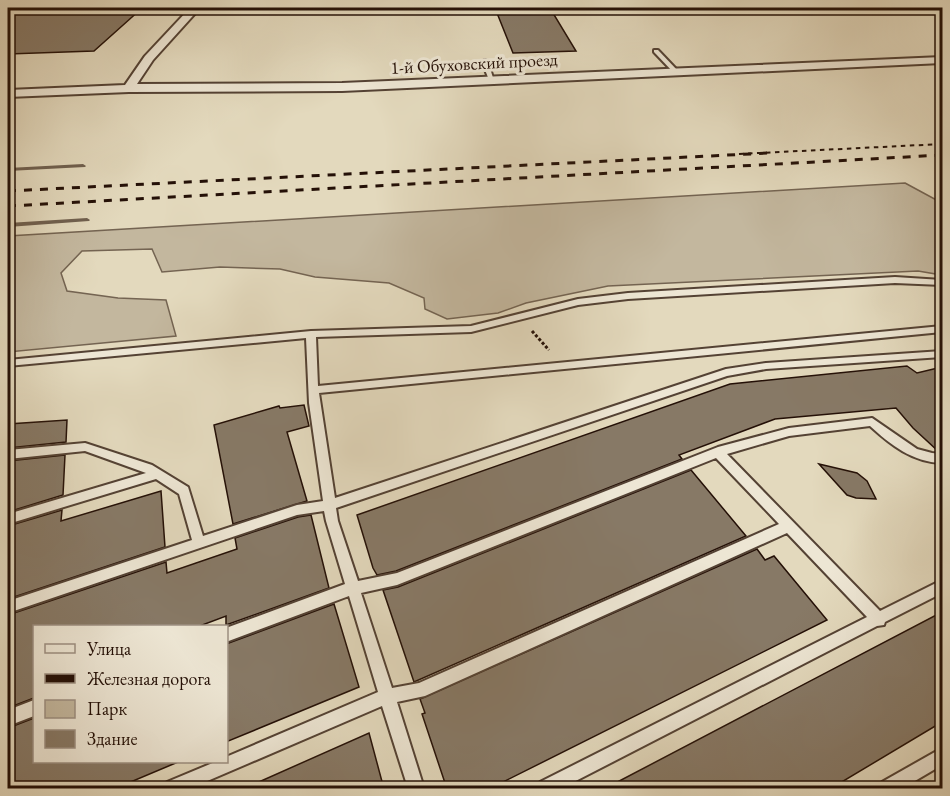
<svg xmlns="http://www.w3.org/2000/svg" width="950" height="796" font-family="'EB Garamond',serif">
  <style>
    .green { fill: #c3b79e; stroke: #746452; stroke-width: 1.5 }
    .lines { fill: none; stroke-linecap: round; stroke-linejoin: round }
    .stream { fill: #70604f; fill-rule: evenodd }
    .building { fill: #877966; stroke: #241007; stroke-width: 1.5 }
    .lane-casing { stroke: #544234; stroke-width: 4 }
    .street-casing { stroke: #544234; stroke-width: 4 }
    .path { stroke: #241007; stroke-width: 3; stroke-dasharray: 3 2; stroke-linecap: butt }
    .lane { fill: #ede6d4; fill-rule: evenodd }
    .street { fill: #ede6d4; fill-rule: evenodd }
    .rail-far1 { stroke: #241007; stroke-width: 2; stroke-dasharray: 4.5 4.5; stroke-linecap: butt }
    .rail { stroke: #241007; stroke-width: 3; stroke-dasharray: 8 8; stroke-linecap: butt }
    .labels { text-anchor: middle; dominant-baseline: central; stroke-width: 6; stroke-linejoin: round; paint-order: stroke }
    .far-street-label { font-size: 18px; fill: #241007; stroke: #ede6d4 }
  </style>
  <rect width="100%" height="100%" fill="#e3d9bd"/>
  <filter id="stains"><feTurbulence type="fractalNoise" baseFrequency=".00333" numOctaves="4"/><feColorMatrix values="0 0 0 0 .2 0 0 0 0 .09 0 0 0 0 .02 0 0 0 .5 -.17"/></filter>
  <radialGradient id="worn" r=".72"><stop offset=".6" stop-color="#630" stop-opacity="0"/><stop offset="1" stop-color="#630" stop-opacity=".3"/></radialGradient>
  <polygon class="green" points="905,183 942,203 942,275 918,271 608,286 526,303 498,313 447,319 425,309 424,298 389,283 315,277 280,269 220,267 162,272 152,249 82,251 61,273 67,291 118,298 166,300 176,336 8,352 8,236"/>
  <g class="lines">
    <g class="stream">
      <polygon points="83,164 86,166 85,167 8,171 8,168"/>
      <polygon points="87,218 90,220 89,221 8,227 8,223"/>
    </g>
  </g>
  <g class="building">
    <polygon points="495,8 550,8 576,51 513,53"/>
    <polygon points="141,9 94,51 8,54 8,13"/>
    <polygon points="907,366 917,373 942,367 942,452 938,451 913,428 896,408 775,419 679,455 682,459 396,571 377,575 373,568 357,515 730,384"/>
    <polygon points="304,405 309,426 287,432 307,501 233,524 214,425 279,406 280,408"/>
    <polygon points="67,420 66,442 8,448 8,424"/>
    <polygon points="65,455 63,495 8,512 8,461"/>
    <polygon points="819,464 857,473 867,481 876,499 856,498 847,495"/>
    <polygon points="691,470 746,536 414,682 383,590 398,587"/>
    <polygon points="161,491 165,547 8,599 8,526 62,510 61,521"/>
    <polygon points="311,515 329,588 226,625 226,616 197,627 34,627 34,698 8,708 8,615 166,562 167,573 237,549 235,538 298,517"/>
    <polygon points="757,549 765,560 774,556 827,620 489,789 447,789 422,714 425,713 420,699"/>
    <polygon points="334,604 359,687 226,742 226,644"/>
    <polygon points="942,612 942,722 830,789 604,789"/>
    <polygon points="34,718 34,762 178,762 114,789 8,789 8,728"/>
    <polygon points="369,733 384,789 243,789"/>
  </g>
  <g class="lines">
    <g class="lane-casing">
      <g id="lane">
        <polygon points="654,50 658,50 678,71 678,73 674,73 654,52"/>
        <polygon points="485,60 488,62 494,81 489,80 482,62"/>
        <path d="M895,277L942,280V285L895,283L628,299L578,305L471,332L316,337L318,386L942,326V332L319,393L335,498L726,369L766,363L942,351V357L766,369L727,376L336,508L338,521L358,581L397,573L718,447L789,428L872,418L917,449L932,453L942,454V463C912,462 891,445 870,426L789,436L727,454L880,611L942,580V593L885,622L884,625L877,626L562,788H538L540,782L867,617L787,533L425,696L397,702L424,788H408L382,706L191,788H165L167,782L215,762H226V757L378,692L349,596L226,642V628L345,584L326,521L324,511L297,515L8,613V601L192,540L179,494L156,479L8,524V514L146,473L85,451L8,459V450L85,443L152,465L188,487L203,536L297,505L323,501L309,403L306,338L8,366V360L311,331L471,326L578,299L628,293ZM716,458L779,524L419,683L392,688L361,593L397,585Z"/>
        <polygon points="34,700 34,716 8,726 8,710"/>
        <polygon points="942,748 942,765 903,788 880,788 882,782"/>
      </g>
    </g>
    <g class="street-casing">
      <polygon id="street" points="190,8 200,8 153,60 137,84 342,83 942,57 942,63 342,91 129,92 8,97 8,90 125,85 145,56"/>
    </g>
    <polyline class="path" points="532,331 549,350"/>
    <use href="#lane" class="lane"/>
    <use href="#street" class="street"/>
    <polyline class="rail-far1" points="739,154 942,144"/>
    <g class="rail">
      <polyline points="8,191 769,153"/>
      <polyline points="8,206 942,155"/>
    </g>
  </g>
  <g class="labels">
    <g class="far-street-label">
      <text transform="translate(474 63) rotate(-3)">1-й Обуховский проезд</text>
    </g>
  </g>
  <rect width="950" height="796" fill="none" stroke="#e3d9bd" stroke-width="30"/>
  <rect x="9" y="9" width="932" height="778" fill="none" stroke="#241007" stroke-width="3"/>
  <rect x="15" y="15" width="920" height="766" fill="none" stroke="#241007" stroke-width="1.5"/>
  <rect x="33" y="625" width="195" height="138" fill="#ede6d4" stroke="#9d9082" stroke-width="1.5"/>
  <rect x="45" y="644" width="30" height="9" fill="#ede6d4" stroke="#9d9082" stroke-width="1.5"/>
  <text x="87" y="655" font-size="18" fill="#241007">Улица</text>
  <rect x="45" y="674" width="30" height="9" fill="#241007" stroke="#9d9082" stroke-width="1.5"/>
  <text x="87" y="685" font-size="18" fill="#241007">Железная дорога</text>
  <rect x="45" y="700" width="30" height="18" fill="#c3b79e" stroke="#9d9082" stroke-width="1.5"/>
  <text x="87" y="715" font-size="18" fill="#241007">Парк</text>
  <rect x="45" y="730" width="30" height="18" fill="#877966" stroke="#9d9082" stroke-width="1.5"/>
  <text x="87" y="745" font-size="18" fill="#241007">Здание</text>
  <rect width="100%" height="100%" filter="url(#stains)"/>
  <rect width="100%" height="100%" fill="url(#worn)"/>
</svg>
